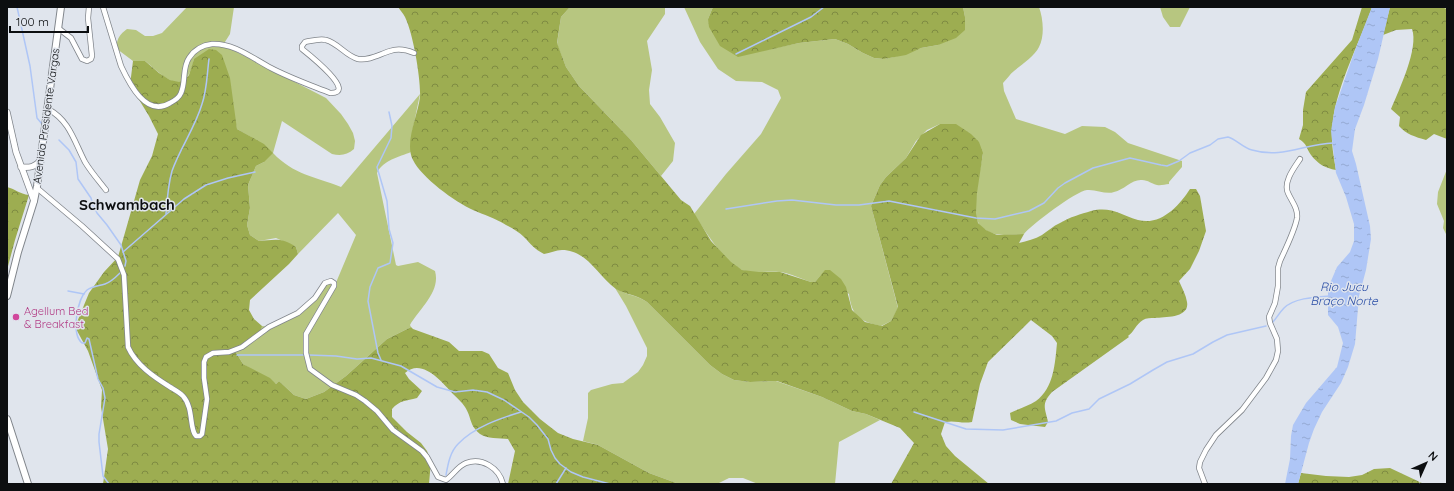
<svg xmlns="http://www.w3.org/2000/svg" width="1454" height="491" font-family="Quicksand,sans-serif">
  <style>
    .grass { fill: #b7c680 }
    .forest { fill: url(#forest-crowns) }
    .water { fill: url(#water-ripples) }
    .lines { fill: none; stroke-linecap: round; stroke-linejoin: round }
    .stream { stroke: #afc6f6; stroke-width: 1.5 }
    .minor-casing { stroke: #80858b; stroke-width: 6 }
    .tertiary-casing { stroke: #80858b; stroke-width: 7 }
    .secondary-casing { stroke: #80858b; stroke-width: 8 }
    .minor { stroke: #fff; stroke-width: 4.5 }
    .tertiary { stroke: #fff; stroke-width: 5.5 }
    .secondary { stroke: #fff; stroke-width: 6 }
    .hotel-dot { fill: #d1479c; stroke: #e0e5ed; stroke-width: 1.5 }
    .labels { text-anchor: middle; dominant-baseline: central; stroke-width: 3; stroke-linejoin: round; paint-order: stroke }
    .street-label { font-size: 11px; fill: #0c0e10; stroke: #e0e5ed }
    .hotel-label { font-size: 11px; fill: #b23c85; stroke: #e0e5ed; text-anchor: start }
    .water-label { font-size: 12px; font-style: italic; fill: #284ca5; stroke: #e0e5ed }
    .district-label { font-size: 15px; font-weight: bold; fill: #0c0e10; stroke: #e0e5ed }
  </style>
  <defs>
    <pattern id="forest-crowns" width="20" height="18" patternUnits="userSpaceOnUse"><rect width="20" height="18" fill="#9dad51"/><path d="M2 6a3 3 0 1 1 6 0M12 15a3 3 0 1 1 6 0" fill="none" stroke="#7e8b42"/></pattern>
    <pattern id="water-ripples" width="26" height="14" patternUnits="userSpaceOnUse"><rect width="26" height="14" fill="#afc6f6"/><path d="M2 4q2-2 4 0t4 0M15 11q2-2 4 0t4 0" fill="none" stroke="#95a9d2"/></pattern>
  </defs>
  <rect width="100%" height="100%" fill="#e0e5ed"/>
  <g class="grass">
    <path d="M187,7H234L230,34L223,45L326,98L341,114L348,124L353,133L355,141L354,149C347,155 341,156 332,154L282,121L273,153C294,175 314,176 341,187L420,94L412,133L411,152C399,157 383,160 377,173L396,265L398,266L418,262L435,271C441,292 419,309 410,325L411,327L387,339L346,376L324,392L306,399L294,395L279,381L276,384L243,364L235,351C241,342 252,339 261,332L262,326L270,327L304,309L326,282L335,285L356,235L338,213L298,254L296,247L276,238L259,241L250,235L247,225L250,208L248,185L256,166L264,162L251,137L237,129L235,120L194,59C193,64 191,70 189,74C179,96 155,68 145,61H133L117,49C116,40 119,35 127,29L136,30L145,36H153L162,33Z"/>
    <polygon points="570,7 665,7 665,14 647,41 652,70 649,90 650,104 660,117 675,143 673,161 661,176 631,140 579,86 566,67 557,44 561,17"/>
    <path d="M684,7H713L708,19L761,51L799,43L835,39L848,44L863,53L874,58L884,59L894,57L921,48L938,45L965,17L963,7H1039C1043,18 1045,36 1039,47C1035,56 1021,65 1014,71C1010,74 1007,79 1003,83L1004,91L1016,119L1065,134L1082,126L1105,127L1115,132L1128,143L1182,161V167L1169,182V184C1165,184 1161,186 1157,185C1152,184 1148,180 1142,180C1132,179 1124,190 1114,192C1106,195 1096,189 1087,190C1076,191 1031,225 1024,234C1015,234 1003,236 995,234C989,232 980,228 978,222C972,206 980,170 983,154L940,124L927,130L916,141L906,158L886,177L880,185L871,206L898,308L891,321L881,326C860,321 852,317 849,294L821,275L815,282H811C801,279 790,273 779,272C767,271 753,274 742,270C725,264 704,229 694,214L726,174L761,134L781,98L778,90L762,82L736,81L718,69L700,42Z"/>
    <polygon points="1160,7 1190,7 1180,27 1170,27 1163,17"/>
    <polygon points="1447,169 1447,236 1443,228 1444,221 1437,204 1438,192"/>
    <path d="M615,288C625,295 637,295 647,302L710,365L722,374L734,380L750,382L776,381L822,397L852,411L866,414L880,420L839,442L835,484H758L743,478H729L717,484H679L649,473L598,445L583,441L588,418V393L591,390L612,384L623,383L638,372L643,365L647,356V348L626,306Z"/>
  </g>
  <g class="forest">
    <path d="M398,7H570L561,17L557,43L566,67L579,86L631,140L681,200L690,206L711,241L731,262L742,270L759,272H780L811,282H815L825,270H830L841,279L846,287L852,310L865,322L882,326L891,321L898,307L871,206L880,185L886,177L906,158L921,135L940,124H956L971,134L979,142L983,153L977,193L976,212L978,223L986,230L997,235L1024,234L1019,243C1027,241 1035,239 1042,235C1048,231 1053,226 1060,223C1070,217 1081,214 1091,211C1111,206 1121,215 1138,220C1161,226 1179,206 1190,189H1196L1200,196L1206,231L1199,251L1190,269L1179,281C1182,288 1186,295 1187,302C1190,318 1165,317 1155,318C1151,318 1146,318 1143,320C1136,324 1134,332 1128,336L1129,337L1052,392C1041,404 1045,408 1048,422L1045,427L1020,424L1011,420L1010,413C1018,409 1028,406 1036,401C1054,388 1055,363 1057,343L1052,336L1031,320L988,362L980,384L972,422C961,424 956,420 945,422L941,434L946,446L955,456L989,484H891L914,443L900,428L866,414L852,411L822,397L777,381L750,382L734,380L722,374L710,365L647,302C636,294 626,295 616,289C598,276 587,250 562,250C556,250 550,253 544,254C534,249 531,244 524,237C519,232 512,228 506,225C495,218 484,215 473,210C455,202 421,177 413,160C404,143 418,115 420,97C421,79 413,33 405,17C403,13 400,10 398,7Z"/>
    <polygon points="713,7 963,7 965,17 965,30 956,38 938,45 921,48 906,55 884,59 874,58 863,53 848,44 835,39 799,43 738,57 720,46 709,27 708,19"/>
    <path d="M1362,7H1372C1359,45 1334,90 1332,130C1331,143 1334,158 1336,170C1325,168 1318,164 1311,155C1306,148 1308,145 1299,139L1303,125V110L1306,92L1352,40Z"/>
    <path d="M1390,7H1441L1447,9V139L1434,134L1426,140C1415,137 1406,134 1399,126L1400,117L1391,109C1399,90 1419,48 1412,29L1396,30L1383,35Z"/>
    <path d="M209,49L216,50L222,55L230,78L237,129L264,144L273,153L264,162L256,166L248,185L250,208L247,225L250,235L259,241C274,240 282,237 296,247L298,254L289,264L250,300L249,310L254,319L262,326L261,332C252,339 241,342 235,351L243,364L270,378L276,384L279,381L294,395L306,399L324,392L346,376L387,339L411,327L413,329L449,342L459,351H482L489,354L498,368L508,373L515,390L523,402L540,419L558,433L573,439L598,445L649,473L679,484H508L515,451L508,439C499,438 487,439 480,434C469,425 472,418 465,407C462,402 457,398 453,394C441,381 422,358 405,373L409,379L422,391L417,398C406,401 400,400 392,409V417L407,432L421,443L427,451L431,461L429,484H103L108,449L101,407L102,390L88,351L75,327L89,293L104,272L118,257L140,180L152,156L158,134L149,116L130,85L133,61H145L159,73L170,80L179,82L185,80L189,75L194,59Z"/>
    <path d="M7,187C16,189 19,194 29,195L15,240L7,270Z"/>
    <polygon points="1390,468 1424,484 1298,484 1301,473 1326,476 1349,477 1362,475 1374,469"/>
  </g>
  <polygon class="water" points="1372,7 1390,7 1378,59 1364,105 1355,129 1352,151 1356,164 1370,226 1371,239 1366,270 1359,296 1355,344 1348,367 1341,383 1322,412 1314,429 1309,443 1298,484 1285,484 1290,459 1291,436 1293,425 1306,403 1337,367 1343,343 1338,327 1328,315 1328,293 1331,281 1337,267 1350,252 1354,241 1354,224 1346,197 1336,173 1331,131 1335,107 1340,93 1355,50"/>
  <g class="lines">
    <g class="stream">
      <polyline points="17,7 30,66 37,118 42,124"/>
      <polyline points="736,54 811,17 824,7"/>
      <polyline points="59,140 69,150 76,162 78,179 91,198 93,205 97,213 107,225 121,245 126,261 125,266"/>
      <path d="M726,209L777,201L792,200L836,205H859L889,201L976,218L995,219L1029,211L1044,203L1058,188L1065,183L1093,168L1130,158L1161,165L1167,166L1179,161L1190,153L1210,145L1218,139L1228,137C1236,139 1243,148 1252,150C1282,159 1304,144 1333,143"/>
      <path d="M166,214C167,200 168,185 172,171C180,148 195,128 202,104C207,90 207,74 209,59"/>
      <polyline points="123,252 184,199 206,185 228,178 255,172"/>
      <polyline points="68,291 84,294"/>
      <path d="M1272,323C1276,319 1279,313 1284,308C1294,298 1315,297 1329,296"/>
      <polyline points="237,355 305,355"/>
      <polyline points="309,355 336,356 357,359 371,358 401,366 437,387 455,392 473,390 487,392 504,400 529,417 537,425 548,439 551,450 555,458 560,464 571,472 583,477 610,484"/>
      <polyline points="381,360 378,353 368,301 370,287 378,268 390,263 393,243 389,229 387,201 377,167 391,138 392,126 389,112"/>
      <polyline points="914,412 966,429 1003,430 1056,421 1072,413 1089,409 1099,399 1130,384 1153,370 1167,362 1193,354 1213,342 1227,335 1266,326"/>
      <path d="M446,475C448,464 450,452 458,444C474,427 501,418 521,412"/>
      <path d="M109,484L103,476L99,442V434L105,398L103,388L98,379L89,339L87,338L85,343H82C71,334 77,299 87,290C93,286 99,286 105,284C111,282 116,277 120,273"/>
      <polyline points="556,484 566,468"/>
    </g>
    <g class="minor-casing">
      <g id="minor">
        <path d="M103,7L121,66C129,83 146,118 170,103C174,101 179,98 181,93C186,82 182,68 189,58C194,50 203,45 212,44C234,43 252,58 271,68C290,78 310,85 330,93C359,94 307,53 302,49V46L305,42C311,41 320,38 326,40C338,43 346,56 358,59C369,61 380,54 390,51C399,48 407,50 414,53"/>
        <polyline points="58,28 71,38 82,59 87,61 91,59 92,56 88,18 89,7"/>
        <path d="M48,109C70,121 74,141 85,162C91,172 99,181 106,190"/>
        <path d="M37,188L82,226L118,259L124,275L128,347C136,365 154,377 170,387C175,390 179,392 183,396C194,408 189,429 196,436H200L202,434L207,399L204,378V362L206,357L213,353L229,352L242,347L269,327L298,313L315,298L325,283L331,281L334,283V286L306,334V353L310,369L332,385L356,395L365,401L377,411L393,430L422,451L427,457L438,477L446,480C453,475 458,466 466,463C482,457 499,468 503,484"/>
        <path d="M1205,484L1199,468L1200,462L1206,450L1216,435L1242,410L1266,378L1276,360L1278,351L1277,339L1270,323L1269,317L1275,303L1278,286V268L1280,261C1285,250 1295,230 1297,218C1298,208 1292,202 1288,193C1283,182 1294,168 1300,159"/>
      </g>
    </g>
    <g class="tertiary-casing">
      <g id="tertiary">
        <polyline points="7,112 16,152 34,201"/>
        <path d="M21,167C30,168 35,167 41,160"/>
      </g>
    </g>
    <g class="secondary-casing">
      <g id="secondary">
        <polyline points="7,296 18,252 34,201 37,186 61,7"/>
        <polyline points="7,419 28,484"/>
      </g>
    </g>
    <use href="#minor" class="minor"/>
    <use href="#tertiary" class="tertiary"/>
    <use href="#secondary" class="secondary"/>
  </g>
  <circle class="hotel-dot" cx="16" cy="317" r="4"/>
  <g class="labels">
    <g class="street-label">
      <text transform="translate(46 116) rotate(-82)">Avenida Presidente Vargas</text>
    </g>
    <g class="hotel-label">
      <text x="24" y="311">Agellum Bed<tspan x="24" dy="13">&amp; Breakfast</tspan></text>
    </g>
    <g class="water-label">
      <text x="1344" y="286">Rio Jucu<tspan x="1344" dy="14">Braço Norte</tspan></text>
    </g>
    <g class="district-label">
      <text x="127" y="204">Schwambach</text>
    </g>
  </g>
  <rect width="1454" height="491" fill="none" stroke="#0c0e10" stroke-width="16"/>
  <g transform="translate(1426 463) rotate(45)" stroke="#e0e5ed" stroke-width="3" paint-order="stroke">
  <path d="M0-3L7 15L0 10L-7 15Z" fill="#0c0e10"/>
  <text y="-6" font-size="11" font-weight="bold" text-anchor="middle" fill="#0c0e10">N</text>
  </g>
  <path d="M10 26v6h78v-6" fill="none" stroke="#0c0e10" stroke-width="2"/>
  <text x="16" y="26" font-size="12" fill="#0c0e10" stroke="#e0e5ed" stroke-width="3" paint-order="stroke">100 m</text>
</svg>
